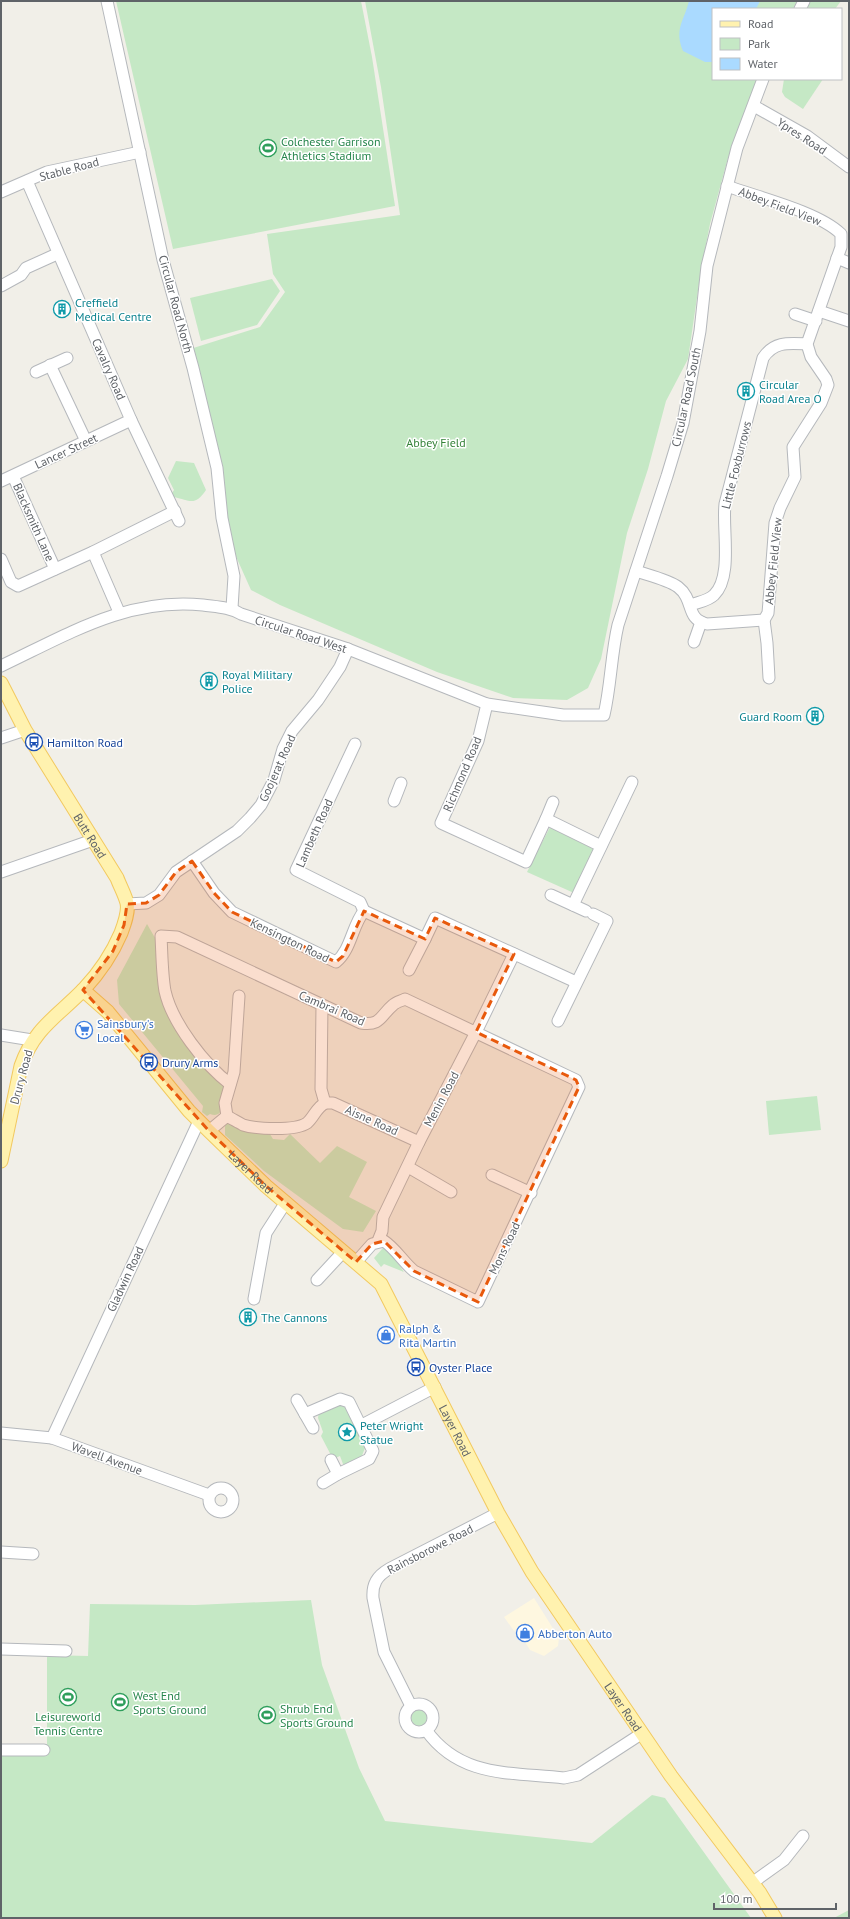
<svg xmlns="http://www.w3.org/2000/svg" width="850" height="1919" font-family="'PT Sans',sans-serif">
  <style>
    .commercial { fill: #fef7e0 }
    .green { fill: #c5e8c5 }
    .water { fill: #aadaff }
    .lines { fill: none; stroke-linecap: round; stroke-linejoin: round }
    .minor-casing { stroke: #b5b8bc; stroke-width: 13 }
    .major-casing { stroke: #f2c960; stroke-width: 15 }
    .minor { stroke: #fff; stroke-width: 11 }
    .major { stroke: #fff2af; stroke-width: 13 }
    .marked { fill: #e8590c; fill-opacity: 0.2; stroke: #e8590c; stroke-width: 3; stroke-dasharray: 8 5; stroke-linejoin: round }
    .labels { text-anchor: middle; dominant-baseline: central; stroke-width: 3; stroke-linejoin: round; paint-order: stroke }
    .street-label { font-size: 12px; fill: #5f6368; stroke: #fff }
    .leisure-label { font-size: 12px; fill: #27864d; stroke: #fff; text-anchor: start }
    .culture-label { font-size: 12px; fill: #0d838f; stroke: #fff; text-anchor: start }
    .park-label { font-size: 12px; fill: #348238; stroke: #fff }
    .transit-label { font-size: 12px; fill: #164399; stroke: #fff; text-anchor: start }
    .shop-label { font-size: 12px; fill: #366cbe; stroke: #fff; text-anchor: start }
  </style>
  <rect width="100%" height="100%" fill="#f1efe8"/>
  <polygon class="commercial" points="534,1598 559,1638 558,1646 544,1656 530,1650 525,1642 534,1636 526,1623 514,1631 504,1617"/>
  <g class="green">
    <polygon points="116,1 361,1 372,57 395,206 173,249"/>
    <polygon points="365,1 797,1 793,9 713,9 713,79 758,79 728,158 710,224 701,270 688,359 666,401 648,469 627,533 601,659 588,688 567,700 513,698 437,672 280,605 251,590 225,532 219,497 187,350 260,327 285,292 273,274 267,234 400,215 381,87"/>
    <polygon points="808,1 841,1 835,9 804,9"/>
    <polygon points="784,79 823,79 803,109 785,97 782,92"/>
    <polygon points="272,279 280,291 257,325 201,341 190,298"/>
    <path d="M176,461L194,463L206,490C195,506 191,501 174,497L172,493L174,490L168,478Z"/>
    <polygon points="550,827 595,849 574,893 527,872"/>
    <path d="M147,924L158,943L162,997L208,1070L224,1087C224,1096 226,1120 210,1114L207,1116L202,1112L203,1106L119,1004L117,980Z"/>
    <polygon points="817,1096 821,1130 769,1135 766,1101"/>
    <polygon points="229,1122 268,1131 273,1139 284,1140 290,1134 320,1163 337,1146 367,1162 349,1197 376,1211 363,1232 343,1229 264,1171 225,1135 225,1126"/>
    <polygon points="384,1248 390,1252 404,1272 384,1264 381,1267 374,1258 382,1249"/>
    <polygon points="339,1403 345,1403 357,1424 351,1427 345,1426 342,1430 344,1434 349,1436 353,1430 359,1427 365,1448 361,1458 348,1465 343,1464 340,1456 333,1459 321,1436 323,1432 318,1418 319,1412"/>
    <polygon points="311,1600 322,1665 359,1768 385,1821 592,1843 652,1795 665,1798 751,1918 1,1918 1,1753 47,1753 47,1655 88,1656 90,1604 195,1605"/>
    <circle cx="418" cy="1718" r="9"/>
    <polygon points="849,1910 849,1918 834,1918"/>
  </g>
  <path class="water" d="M689,1H760L756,9H713V62H705L683,51C674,29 684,21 689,1Z"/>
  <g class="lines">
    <g class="minor-casing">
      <g id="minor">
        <polyline points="107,1 163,260 193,368 217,468 222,518 234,576 232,608"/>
        <polyline points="800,9 804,1"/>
        <polyline points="754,106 807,136 849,167"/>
        <polyline points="27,181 131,420 179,521"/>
        <polyline points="1,192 47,172 140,152"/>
        <polyline points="837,258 849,263"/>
        <polyline points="1,286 21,275 26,268 57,254"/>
        <polyline points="819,311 849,321"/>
        <polyline points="795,314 816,321"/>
        <polyline points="50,365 86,441"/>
        <polyline points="36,372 67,358"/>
        <polyline points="13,476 55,569"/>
        <polyline points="1,481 131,420"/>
        <polyline points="93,552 119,612"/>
        <polyline points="1,559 11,582 18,586 93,552 175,511"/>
        <path d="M636,571C648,575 669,580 678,587C695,600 685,619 707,624L764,620L768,613L769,601L775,523L780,508L795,477L793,447L821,403L828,385L826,379L811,357L807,344L841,247V234C819,212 757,197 727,186"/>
        <path d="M691,605C698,602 708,601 714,595C733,577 722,528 725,504L763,358C774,341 789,343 807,344"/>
        <polyline points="764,620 767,643 769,678"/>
        <polyline points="694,642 701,622"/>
        <path d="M1,666C67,635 127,597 203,605C217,607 229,607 241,614L348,649L487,704L563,715H604C611,685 611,655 618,625L667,476L683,423L700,331L707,266L737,148L763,79"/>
        <polyline points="487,704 478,741 441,823 526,862 546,819 601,846"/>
        <polyline points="1,738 25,730"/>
        <polyline points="355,744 296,870 360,902 364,911"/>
        <polyline points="394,801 401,783"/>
        <polyline points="546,819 553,802"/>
        <path d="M192,861L214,893L232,912L336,962C351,950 352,926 364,911L425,939L435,918L576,982"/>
        <polyline points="1,872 93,840"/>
        <polyline points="551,895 586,911"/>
        <polyline points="127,904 146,903 159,895 176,872 237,831 250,818 261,805 274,780 283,749 292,731 318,700 340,667 348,649"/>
        <polyline points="573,905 632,782"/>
        <polyline points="409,970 425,939"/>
        <polyline points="558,1021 607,921 593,914"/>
        <polyline points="1,1035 32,1040"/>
        <path d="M230,1084C205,1065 172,1023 165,991C162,974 162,954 161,936L177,937L361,1023C381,1026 380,1016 393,1005C396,1002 401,1001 405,999L576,1080L579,1087L478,1302L414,1271C403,1262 396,1249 384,1241L372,1244L356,1262"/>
        <polyline points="325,1103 333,1103 419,1142"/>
        <polyline points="227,1116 225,1103 234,1072 239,996"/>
        <path d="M209,1131L227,1116C232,1119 238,1122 243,1125C256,1129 296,1131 307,1123C314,1117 316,1108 325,1103L321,1089L322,1005"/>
        <polyline points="408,1167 451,1192"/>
        <polyline points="492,1175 531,1193"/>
        <polyline points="378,1241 382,1231 383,1217 419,1142 476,1032 514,954"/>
        <polyline points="317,1280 343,1252"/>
        <polyline points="254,1299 266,1233 286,1202"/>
        <polyline points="297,1400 305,1414"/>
        <polyline points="362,1425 435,1387"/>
        <polyline points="313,1428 305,1414 340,1399 349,1402 373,1451 369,1459 338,1474"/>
        <polyline points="1,1433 52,1438 209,1495"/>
        <polyline points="52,1438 199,1121"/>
        <polyline points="323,1483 338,1474 331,1460"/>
        <circle cx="221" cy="1500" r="12"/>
        <polyline points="1,1552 33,1554"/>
        <polyline points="1,1649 66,1651"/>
        <circle cx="419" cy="1718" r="14"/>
        <path d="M411,1706L384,1652L373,1598C372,1584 377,1576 389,1569L498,1513"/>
        <path d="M426,1730C460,1778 511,1772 564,1778L578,1775L641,1734"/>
        <polyline points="1,1750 44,1750"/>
        <polyline points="752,1883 784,1860 803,1836"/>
      </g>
    </g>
    <g class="major-casing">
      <g id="major">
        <path id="s1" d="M1,683L25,730L117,878C120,886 125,895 127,903C129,912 124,925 121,933C112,954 100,972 84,989C58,1016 34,1028 21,1066L1,1161"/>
        <path id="s2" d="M83,990L108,1012L189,1111L209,1131L266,1186L381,1284L498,1513L532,1572L671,1776L760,1893L775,1918"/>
      </g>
    </g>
    <use href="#minor" class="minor"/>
    <use href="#major" class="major"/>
  </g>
  <path class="marked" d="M192,861L214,893L232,912L336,962L343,956L364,911L425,939L435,918L514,954L476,1032L576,1080L579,1087L478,1302L414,1271L384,1241L372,1244L356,1262L266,1186L209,1131L83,990L113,951L124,925L127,904L146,903L159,895L176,872Z"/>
  <defs>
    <g id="stadium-ring" transform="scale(0.9)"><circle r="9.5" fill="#fff" stroke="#2e9e5b" stroke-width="1.5"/><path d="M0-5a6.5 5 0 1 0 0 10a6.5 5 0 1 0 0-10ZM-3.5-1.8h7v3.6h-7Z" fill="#2e9e5b"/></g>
    <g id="building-ring" transform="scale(0.9)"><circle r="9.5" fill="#fff" stroke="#0f9aa8" stroke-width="1.5"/><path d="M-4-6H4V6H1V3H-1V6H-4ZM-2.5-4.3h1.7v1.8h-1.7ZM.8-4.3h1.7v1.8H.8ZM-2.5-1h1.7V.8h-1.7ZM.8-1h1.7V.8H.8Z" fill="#0f9aa8"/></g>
    <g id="bus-ring" transform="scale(0.9)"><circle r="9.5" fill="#fff" stroke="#1a4fb4" stroke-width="1.5"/><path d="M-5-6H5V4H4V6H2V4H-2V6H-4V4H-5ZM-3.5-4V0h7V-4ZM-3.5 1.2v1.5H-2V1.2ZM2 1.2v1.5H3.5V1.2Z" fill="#1a4fb4"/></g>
    <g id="supermarket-ring" transform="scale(0.9)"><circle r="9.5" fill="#fff" stroke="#3f7fe0" stroke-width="1.5"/><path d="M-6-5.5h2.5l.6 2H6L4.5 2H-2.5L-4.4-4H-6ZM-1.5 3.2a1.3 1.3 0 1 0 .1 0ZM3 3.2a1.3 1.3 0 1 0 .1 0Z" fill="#3f7fe0"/></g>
    <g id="shop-ring" transform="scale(0.9)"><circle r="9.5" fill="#fff" stroke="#3f7fe0" stroke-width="1.5"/><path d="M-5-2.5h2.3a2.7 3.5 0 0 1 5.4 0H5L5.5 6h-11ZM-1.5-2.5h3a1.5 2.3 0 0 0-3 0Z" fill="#3f7fe0"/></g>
    <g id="sight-ring" transform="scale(0.9)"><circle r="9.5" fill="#fff" stroke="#0f9aa8" stroke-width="1.5"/><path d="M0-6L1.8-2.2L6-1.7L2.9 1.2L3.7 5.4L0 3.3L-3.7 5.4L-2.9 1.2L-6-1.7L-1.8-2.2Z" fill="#0f9aa8"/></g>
  </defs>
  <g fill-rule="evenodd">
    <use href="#stadium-ring" x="268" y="148"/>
    <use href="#building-ring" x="62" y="309"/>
    <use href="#building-ring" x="746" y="391"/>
    <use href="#building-ring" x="209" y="681"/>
    <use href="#building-ring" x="815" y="716"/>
    <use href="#bus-ring" x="34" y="742"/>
    <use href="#supermarket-ring" x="84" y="1030"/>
    <use href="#bus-ring" x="149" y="1062"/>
    <use href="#building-ring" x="248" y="1317"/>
    <use href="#shop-ring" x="386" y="1335"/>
    <use href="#bus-ring" x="416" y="1367"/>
    <use href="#sight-ring" x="347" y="1432"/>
    <use href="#shop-ring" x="525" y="1633"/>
    <use href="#stadium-ring" x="68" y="1697"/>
    <use href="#stadium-ring" x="120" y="1702"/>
    <use href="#stadium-ring" x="267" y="1715"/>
  </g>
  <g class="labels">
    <g class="street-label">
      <text transform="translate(802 136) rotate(33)">Ypres Road</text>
      <text transform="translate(69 169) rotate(-15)">Stable Road</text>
      <text transform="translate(780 206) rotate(21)">Abbey Field View</text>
      <text transform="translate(176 304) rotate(75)">Circular Road North</text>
      <text transform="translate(109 369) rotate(66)">Cavalry Road</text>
      <text transform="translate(686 397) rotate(-78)">Circular Road South</text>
      <text transform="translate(66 451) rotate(-25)">Lancer Street</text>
      <text transform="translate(736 465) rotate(-76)">Little Foxburrows</text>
      <text transform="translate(34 522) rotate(66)">Blacksmith Lane</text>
      <text transform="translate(773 561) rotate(-84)">Abbey Field View</text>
      <text transform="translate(301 634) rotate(18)">Circular Road West</text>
      <text transform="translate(277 768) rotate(-66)">Goojerat Road</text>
      <text transform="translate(462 774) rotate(-67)">Richmond Road</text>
      <text transform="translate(314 833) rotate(-66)">Lambeth Road</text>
      <text stroke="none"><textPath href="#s1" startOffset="177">Butt Road</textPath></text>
      <text transform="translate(290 940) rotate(26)">Kensington Road</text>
      <text transform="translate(332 1008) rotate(23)">Cambrai Road</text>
      <text transform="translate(21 1077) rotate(-75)">Drury Road</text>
      <text transform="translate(441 1099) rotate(-62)">Menin Road</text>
      <text transform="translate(372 1120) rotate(24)">Aisne Road</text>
      <text stroke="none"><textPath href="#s2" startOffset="248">Layer Road</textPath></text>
      <text transform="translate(504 1248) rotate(-64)">Mons Road</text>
      <text transform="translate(125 1279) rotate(-65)">Gladwin Road</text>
      <text stroke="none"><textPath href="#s2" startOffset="584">Layer Road</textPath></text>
      <text transform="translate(107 1458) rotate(20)">Wavell Avenue</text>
      <text transform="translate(430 1549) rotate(-27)">Rainsborowe Road</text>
      <text stroke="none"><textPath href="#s2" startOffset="908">Layer Road</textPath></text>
    </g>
    <g class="leisure-label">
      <text x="281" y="141">Colchester Garrison<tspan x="281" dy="14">Athletics Stadium</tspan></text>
      <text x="133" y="1695">West End<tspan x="133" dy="14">Sports Ground</tspan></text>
      <text x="280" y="1708">Shrub End<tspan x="280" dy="14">Sports Ground</tspan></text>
      <text x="68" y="1716" text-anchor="middle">Leisureworld<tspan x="68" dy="14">Tennis Centre</tspan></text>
    </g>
    <g class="culture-label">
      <text x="75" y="302">Creffield<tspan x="75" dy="14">Medical Centre</tspan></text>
      <text x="759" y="384">Circular<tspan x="759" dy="14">Road Area O</tspan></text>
      <text x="222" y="674">Royal Military<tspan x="222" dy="14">Police</tspan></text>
      <text x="802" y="716" text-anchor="end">Guard Room</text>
      <text x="261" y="1317">The Cannons</text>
      <text x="360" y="1425">Peter Wright<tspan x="360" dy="14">Statue</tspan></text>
    </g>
    <g class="park-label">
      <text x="436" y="442">Abbey Field</text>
    </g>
    <g class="transit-label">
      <text x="47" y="742">Hamilton Road</text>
      <text x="162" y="1062">Drury Arms</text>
      <text x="429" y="1367">Oyster Place</text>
    </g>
    <g class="shop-label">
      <text x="97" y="1023">Sainsbury's<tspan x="97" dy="14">Local</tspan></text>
      <text x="399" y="1328">Ralph &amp;<tspan x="399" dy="14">Rita Martin</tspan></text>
      <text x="538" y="1633">Abberton Auto</text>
    </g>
  </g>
  <rect width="850" height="1919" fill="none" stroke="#5f6368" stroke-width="4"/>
  <rect x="712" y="8" width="130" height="72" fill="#ffffff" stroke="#bfc1c3"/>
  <rect x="720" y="21" width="20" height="6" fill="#fff2af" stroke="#bfc1c3"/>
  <text x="748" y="28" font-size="12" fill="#5f6368">Road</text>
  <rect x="720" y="38" width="20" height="12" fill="#c5e8c5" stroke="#bfc1c3"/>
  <text x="748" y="48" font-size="12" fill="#5f6368">Park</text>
  <rect x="720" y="58" width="20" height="12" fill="#aadaff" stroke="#bfc1c3"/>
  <text x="748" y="68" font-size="12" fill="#5f6368">Water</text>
  <path d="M714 1903v6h122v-6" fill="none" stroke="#5f6368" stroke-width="2"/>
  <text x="720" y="1903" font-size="12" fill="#5f6368" stroke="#ffffff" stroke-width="3" paint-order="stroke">100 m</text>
</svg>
